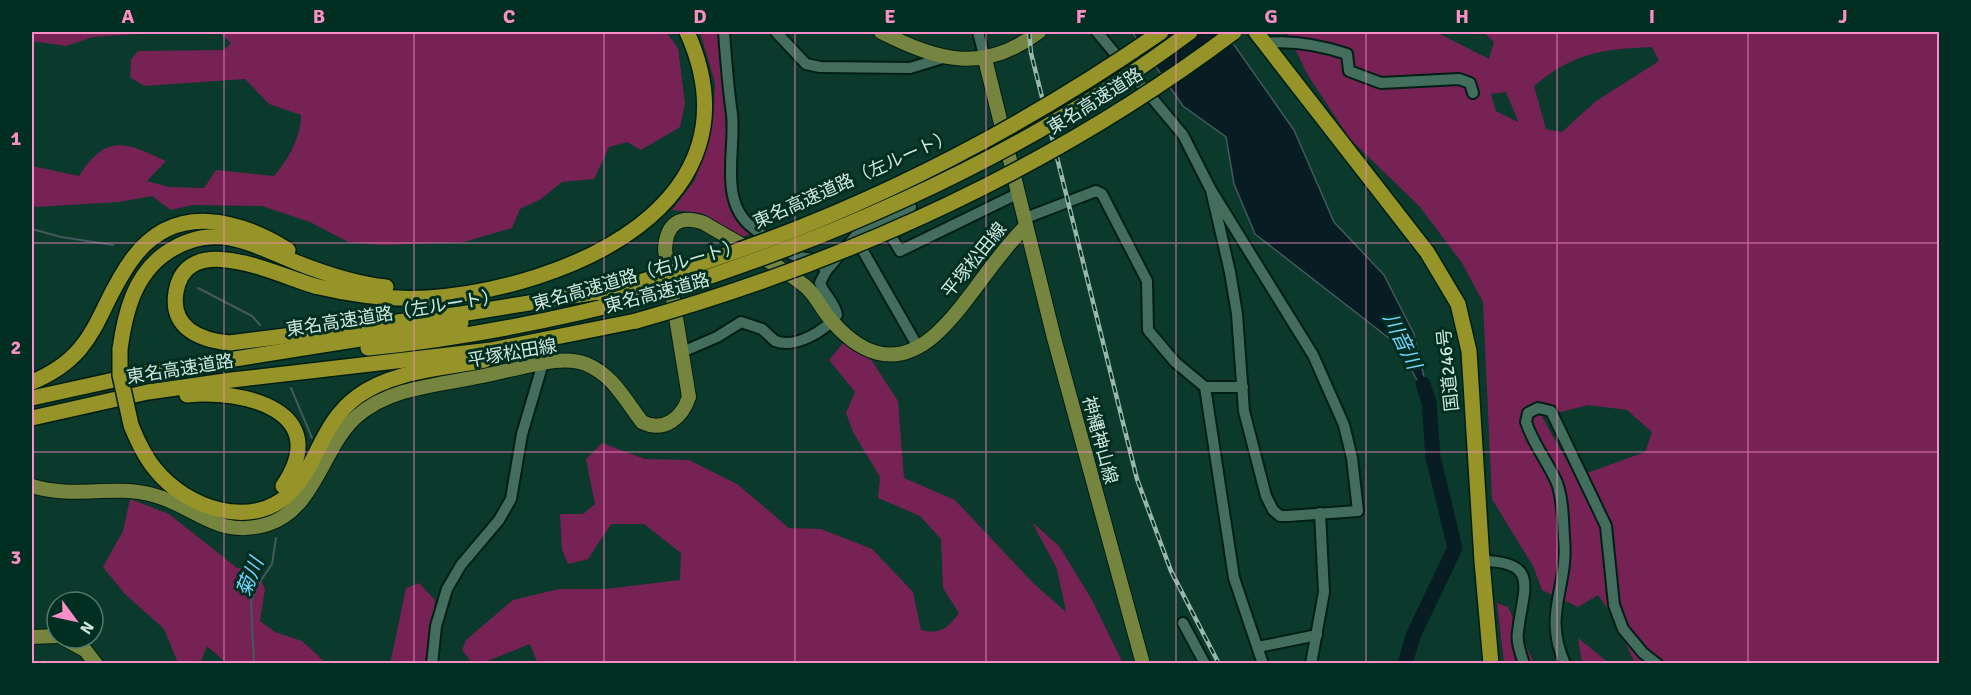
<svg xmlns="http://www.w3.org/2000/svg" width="1971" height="695" font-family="Signika,'Noto Sans JP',sans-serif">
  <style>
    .green { fill: #762254; fill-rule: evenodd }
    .water { fill: #081c24; stroke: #44595c; stroke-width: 1.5 }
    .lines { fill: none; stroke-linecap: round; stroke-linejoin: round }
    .stream { stroke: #44595c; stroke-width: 2 }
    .river { stroke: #081c24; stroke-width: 15 }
    .minor-casing { stroke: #001e14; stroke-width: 14 }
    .major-casing { stroke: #001e14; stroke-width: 16 }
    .highway-casing { stroke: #001e14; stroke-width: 18 }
    .minor { stroke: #436e5d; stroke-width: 10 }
    .major { stroke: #75843e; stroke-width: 14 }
    .highway { stroke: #969329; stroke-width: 15 }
    .rail-casing { stroke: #9ab7ac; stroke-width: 4.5 }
    .rail { stroke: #002f21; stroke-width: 2; stroke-dasharray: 7; stroke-linecap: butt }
    .highway-bridge-casing { stroke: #001e14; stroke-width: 18; stroke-linecap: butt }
    .highway-bridge { stroke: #969329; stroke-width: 15 }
    .grid { fill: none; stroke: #fa8fc8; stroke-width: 1.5; stroke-opacity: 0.55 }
    .labels { text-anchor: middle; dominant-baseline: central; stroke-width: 6; stroke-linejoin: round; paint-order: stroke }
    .street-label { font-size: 18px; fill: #d0e7dd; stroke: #002f21 }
    .water-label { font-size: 20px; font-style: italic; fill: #74d4fd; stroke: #002f21 }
    .neatline { fill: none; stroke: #fa8fc8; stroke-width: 2 }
    .grid-label { font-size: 20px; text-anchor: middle; font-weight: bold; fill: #fa8fc8 }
  </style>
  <rect width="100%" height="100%" fill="#0b392b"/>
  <g class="green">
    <polygon points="32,32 164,32 93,37 66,46 32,41"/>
    <path d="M219,32H666L678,48L685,104L680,127L641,150L627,142L609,147L594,179L562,182L541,199L520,209L512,228L464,242L382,245L348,242L310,222L262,206L193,205L171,210L152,196L119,202L36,207L32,204V166L79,176C106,133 125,142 166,161L147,181L169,187L204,188L216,170L274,176C288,160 301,137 301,115L269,104L245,79L144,86L130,77L131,60L138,51L224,50L231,43Z"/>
    <polygon points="700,32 718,32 726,126 728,200 743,225 752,233 740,238 701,213 672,210 695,180 713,121 715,83"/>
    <path d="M1287,32H1436L1489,59L1494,42L1483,32H1935L1939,35V663H1635L1610,612L1598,595L1578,607L1542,590L1533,566L1492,499L1483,302L1462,263L1420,207L1350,139L1307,74ZM1652,47L1659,61L1596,101L1562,132L1546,129L1534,86C1573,53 1602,49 1652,47ZM1506,92L1518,121V122L1496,111L1491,94ZM1588,405L1627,410L1652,432L1645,452L1576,477L1542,417Z"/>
    <path d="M845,341L872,361L898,401L904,478L955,500L1034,584L1066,612L1057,569L1032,522L1059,546L1092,600L1123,663L538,664L530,644L482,663L473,664L462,650L466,640L513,600L559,589H605L680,580L681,553L644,524H611L588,559L568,564L562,550L560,514H583L595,504L586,459L602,443L645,459L689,460L737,484L789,528L821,529L872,549L913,592L921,630C940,635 948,628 959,613L943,588L941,539L920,516L878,498L880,477L853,432L846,413L855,392L829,360Z"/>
    <polygon points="130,499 169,514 237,568 254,567 265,589 260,621 275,632 302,641 326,663 226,663 207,646 200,663 178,663 164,629 124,593 103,567 123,531"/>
    <polygon points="419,583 435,600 429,663 390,664 406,588"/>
    <polygon points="1497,603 1508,607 1534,663 1504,663"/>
    <polygon points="1578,638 1609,663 1582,663"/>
  </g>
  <polygon class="water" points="1132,32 1225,32 1294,130 1334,222 1384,275 1414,334 1431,407 1399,346 1255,234 1234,184 1226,137 1183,106"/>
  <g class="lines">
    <g class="stream">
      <polyline points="32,229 61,237 113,245"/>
      <polyline points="198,288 252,316 260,325"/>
      <polyline points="291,388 312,438"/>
      <polyline points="254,664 251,603 256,588 272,564 276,538"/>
    </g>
    <polyline class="river" points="1405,664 1413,636 1455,548 1433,457 1429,402 1423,384"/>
    <g class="minor-casing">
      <g id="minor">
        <polyline points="776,32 806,64 820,67 910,68 946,57"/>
        <polyline points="978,32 985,59"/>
        <polyline points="1097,32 1183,135 1211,190 1230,272 1237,314 1244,411 1266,496 1273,510 1280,516 1288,516 1358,511 1352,458 1344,425 1313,355 1211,190"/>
        <path d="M1265,43C1293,40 1320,45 1347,54L1349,71L1381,83L1459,79L1470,83L1473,93"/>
        <polyline points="1023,219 1096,191 1102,194 1147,281 1148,330 1175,362 1205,387 1243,387"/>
        <polyline points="882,221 900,251 1017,194"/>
        <polyline points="855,237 918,347"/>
        <polyline points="826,271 860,231 911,207"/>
        <path d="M682,352L717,337L741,322L762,329L775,341C795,349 825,331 837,315C835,302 824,295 820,283L826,271C815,252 806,262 791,254C778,248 765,237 753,228C718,202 736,151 732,114C728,87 726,59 724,32"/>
        <polyline points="1205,387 1234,578 1263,664"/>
        <path d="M1482,561C1542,561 1522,591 1518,632C1516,642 1521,654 1524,664"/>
        <polyline points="1183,623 1205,664"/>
        <polyline points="1258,647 1317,635"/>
        <polyline points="432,664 436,626 447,589 461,565 499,520 511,499 522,434 543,363"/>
        <polyline points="1311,664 1324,592 1320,513"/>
        <path d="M1565,664C1542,613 1569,587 1564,538C1563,521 1563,499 1557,483C1548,462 1533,444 1526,422L1528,413L1538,408L1551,411L1606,526L1614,605L1623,629L1643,653L1657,664"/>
      </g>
    </g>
    <g class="major-casing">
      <g id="major">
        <path d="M881,32C939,61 983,74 1039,32"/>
        <polyline points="985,59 1054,338 1143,664"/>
        <path d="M32,486C74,499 113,484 153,495C196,506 217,540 268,524C315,509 322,449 355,418C368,406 386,397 403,392C429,385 457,381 483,376C507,371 531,364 555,361C565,360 576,360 586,364C613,375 625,400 642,422C664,433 682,418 689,397L665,250C666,224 679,214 704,223C737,243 775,262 805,286C814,293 820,306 827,315C857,353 894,371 935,335C969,304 992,259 1026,226"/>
        <polyline points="32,637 57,636"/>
        <polyline points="63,638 85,650 96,664"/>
      </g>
    </g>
    <g class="highway-casing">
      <g id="highway">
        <polyline points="1256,32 1427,252 1458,304 1469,351 1482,561 1491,664"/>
        <path d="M610,290L461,314L229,343C200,340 170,328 176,292C187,226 284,279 319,287C353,295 392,300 427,298C566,288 765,205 687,32"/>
        <polyline points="601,293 653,278"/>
        <path d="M368,348C468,338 562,319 659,293"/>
        <path d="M120,349C125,313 134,275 166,253C214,220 250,244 298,263C326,274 356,284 386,287"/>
        <path d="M32,382C100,354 95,309 133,258C175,202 238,219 288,250"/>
        <path d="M187,395C244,389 334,411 283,486"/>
        <polyline points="32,398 146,373 461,323"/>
        <polyline points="32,418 148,392 232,380 491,350 636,321"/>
        <path d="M131,425C137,440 144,456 155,469C185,507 252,532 291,492C319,462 321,423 358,396C394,370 444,369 485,360"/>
      </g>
    </g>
    <use href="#minor" class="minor"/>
    <use href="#major" class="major"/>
    <use href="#highway" class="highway"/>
    <g class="rail-casing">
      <polyline id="rail" points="1029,32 1031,53 1137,479 1171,571 1219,664"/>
    </g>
    <use href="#rail" class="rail"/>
    <g class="highway-bridge-casing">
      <g id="highway-bridge">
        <path d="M653,278C835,225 1006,139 1161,32"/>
        <path d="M659,293C847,234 1032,150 1190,32"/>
        <path d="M636,321C850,261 1056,166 1234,32"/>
        <polyline points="120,349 120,375 131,425"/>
      </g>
    </g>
    <use href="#highway-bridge" class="highway-bridge"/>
  </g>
  <path class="grid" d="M224,32V664M414,32V664M604,32V664M795,32V664M986,32V664M1176,32V664M1366,32V664M1557,32V664M1748,32V664M32,243H1940M32,452H1940"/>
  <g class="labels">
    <g class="street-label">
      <text transform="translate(1095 101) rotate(-32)">東名高速道路</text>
      <text transform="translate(853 179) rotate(-24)">東名高速道路（左ルート）</text>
      <text transform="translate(974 260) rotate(-51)">平塚松田線</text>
      <text transform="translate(637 275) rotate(-16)">東名高速道路（右ルート）</text>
      <text transform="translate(657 293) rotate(-15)">東名高速道路</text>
      <text transform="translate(393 313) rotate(-9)">東名高速道路（左ルート）</text>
      <text transform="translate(512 353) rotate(-10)">平塚松田線</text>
      <text transform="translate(180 369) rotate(-9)">東名高速道路</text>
      <text transform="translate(1448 370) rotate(-96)">国道246号</text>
      <text transform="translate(1100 440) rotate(75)">神縄神山線</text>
    </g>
    <g class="water-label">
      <text transform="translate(1402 341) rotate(64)">川音川</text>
      <text transform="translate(250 577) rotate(-68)">菊川</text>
    </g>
  </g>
  <rect width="1971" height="695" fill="none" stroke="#002f21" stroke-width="66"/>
  <g transform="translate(75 620) rotate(123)"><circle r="28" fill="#002f21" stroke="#53796c" stroke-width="1.5"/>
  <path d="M0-4.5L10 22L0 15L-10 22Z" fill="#fa8fc8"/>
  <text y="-9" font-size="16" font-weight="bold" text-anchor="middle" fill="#d0e7dd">N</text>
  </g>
  <rect x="33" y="33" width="1905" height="629" class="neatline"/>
  <g class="grid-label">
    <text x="128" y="23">A</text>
    <text x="319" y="23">B</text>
    <text x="509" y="23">C</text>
    <text x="700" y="23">D</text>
    <text x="890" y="23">E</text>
    <text x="1081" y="23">F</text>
    <text x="1271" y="23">G</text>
    <text x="1462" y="23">H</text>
    <text x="1652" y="23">I</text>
    <text x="1843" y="23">J</text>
    <text x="16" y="145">1</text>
    <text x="16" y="354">2</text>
    <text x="16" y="564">3</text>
  </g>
</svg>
